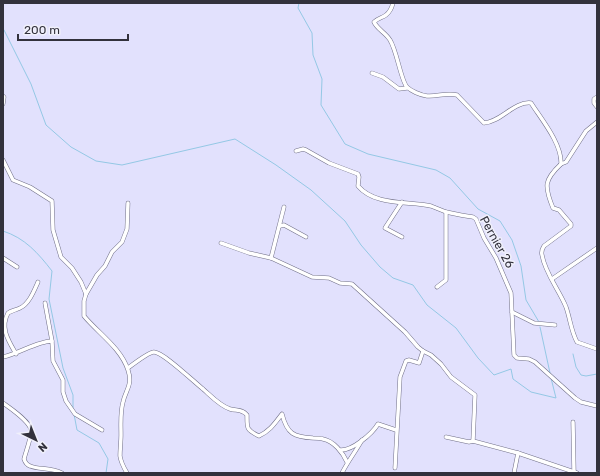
<svg xmlns="http://www.w3.org/2000/svg" width="600" height="476" font-family="Rubik,sans-serif">
  <style>
    .lines { fill: none; stroke-linecap: round; stroke-linejoin: round }
    .stream { stroke: #94c8e5; stroke-width: 1 }
    .street-casing { stroke: #717088; stroke-width: 4.5 }
    .street { stroke: #fff; stroke-width: 3.5 }
    .labels { text-anchor: middle; dominant-baseline: central; stroke-width: 3; stroke-linejoin: round; paint-order: stroke }
    .street-label { font-size: 12px; fill: #32313c; stroke: #f0f0fb }
  </style>
  <rect width="100%" height="100%" fill="#e2e1fd"/>
  <g class="lines">
    <g class="stream">
      <polyline points="299,3 298,8 312,33 313,55 322,79 321,105 345,144 368,154 436,170 450,178 478,209 500,221 512,240 521,266 526,300 539,322"/>
      <polyline points="4,30 31,84 46,125 71,147 96,161 122,165 235,139 276,165 311,190 345,221 361,245 380,267 393,278 413,285 427,305 456,328 478,358 494,375 511,369 513,379 531,392 556,398 551,378"/>
      <path d="M3,231C25,238 38,253 52,271L49,299L63,368L73,395V409"/>
      <polyline points="540,327 550,373"/>
      <polyline points="573,354 576,367 581,375 586,376 597,374"/>
      <polyline points="74,414 77,430 99,443 108,459 106,473"/>
    </g>
    <g class="street-casing">
      <g id="street">
        <path d="M393,3C392,7 390,12 386,15C382,18 378,18 374,22C377,29 386,33 390,40C397,51 401,81 407,87C411,91 420,95 427,96C437,97 447,92 457,95L484,123C501,122 514,101 531,103C542,120 562,144 561,164C544,180 544,186 553,208L559,210L571,224V226L544,246C542,249 541,251 542,255C545,273 559,290 566,307C570,318 571,331 577,342L597,349"/>
        <polyline points="372,73 383,77 399,89 407,88"/>
        <polyline points="3,96 4,97 3,104"/>
        <polyline points="597,97 594,99 594,103 597,107"/>
        <path d="M296,151L303,149L306,150L329,163L358,174L359,177L358,186C375,206 408,201 431,206C436,208 441,210 446,212C455,214 464,216 473,217L476,219L484,238L496,258L511,293L514,355L517,358L529,359L535,362L575,398L581,402L597,406"/>
        <path d="M3,160L13,180L30,187L52,201L53,230L61,257L72,268L81,282L86,294L84,301V316C98,333 121,348 128,370C133,385 126,389 123,402C120,413 121,423 121,435C121,442 120,449 120,456C121,463 124,468 127,473"/>
        <polyline points="561,164 566,162 586,131 597,122"/>
        <polyline points="280,226 284,225 306,237"/>
        <polyline points="402,237 385,228 402,202"/>
        <polyline points="221,243 249,253 271,258 312,277 329,278 340,283 352,284 405,332 418,347 423,351 431,355 441,364 451,377 475,395 473,441 518,453 514,473"/>
        <polyline points="3,258 17,267"/>
        <polyline points="271,258 284,207"/>
        <polyline points="552,279 597,248"/>
        <polyline points="437,287 446,280 446,212"/>
        <polyline points="86,294 97,275 105,266 112,252 122,242 127,229 128,203"/>
        <polyline points="45,303 52,341"/>
        <polyline points="512,312 534,323 555,325"/>
        <path d="M16,354C8,340 0,328 8,313C11,311 16,310 20,308C29,304 34,291 38,282"/>
        <path d="M3,357C18,354 38,341 52,341L53,361L63,380V392L66,401L75,414L102,430"/>
        <path d="M128,368C132,365 149,352 154,352C163,352 194,382 203,389C211,396 220,406 230,409C237,411 242,409 247,415C247,428 246,430 259,436C270,431 275,423 282,414C287,434 294,437 313,438C316,438 320,438 323,439C334,441 343,453 347,462"/>
        <path d="M3,403C10,408 31,422 31,431C31,439 26,451 24,459C25,462 27,465 30,466C40,470 49,467 62,473"/>
        <polyline points="573,422 574,472"/>
        <polyline points="446,437 469,442 473,441"/>
        <path d="M340,450C352,451 372,434 378,424L396,430"/>
        <polyline points="518,453 577,473"/>
        <polyline points="395,468 400,377 406,361 409,360 419,363 423,351"/>
        <path d="M342,473C348,461 356,451 362,440"/>
      </g>
    </g>
    <use href="#street" class="street"/>
  </g>
  <g class="labels">
    <g class="street-label">
      <text transform="translate(497 242) rotate(61)">Pernier 26</text>
    </g>
  </g>
  <rect width="600" height="476" fill="none" stroke="#32313c" stroke-width="8"/>
  <g transform="translate(36 440) rotate(137)" stroke="#f0f0fb" stroke-width="3" paint-order="stroke">
  <path d="M0-3L7 15L0 10L-7 15Z" fill="#32313c"/>
  <text y="-6" font-size="11" font-weight="bold" text-anchor="middle" fill="#32313c">N</text>
  </g>
  <path d="M18 34v6h110v-6" fill="none" stroke="#32313c" stroke-width="2"/>
  <text x="24" y="34" font-size="12" fill="#32313c" stroke="#f0f0fb" stroke-width="3" paint-order="stroke">200 m</text>
</svg>
